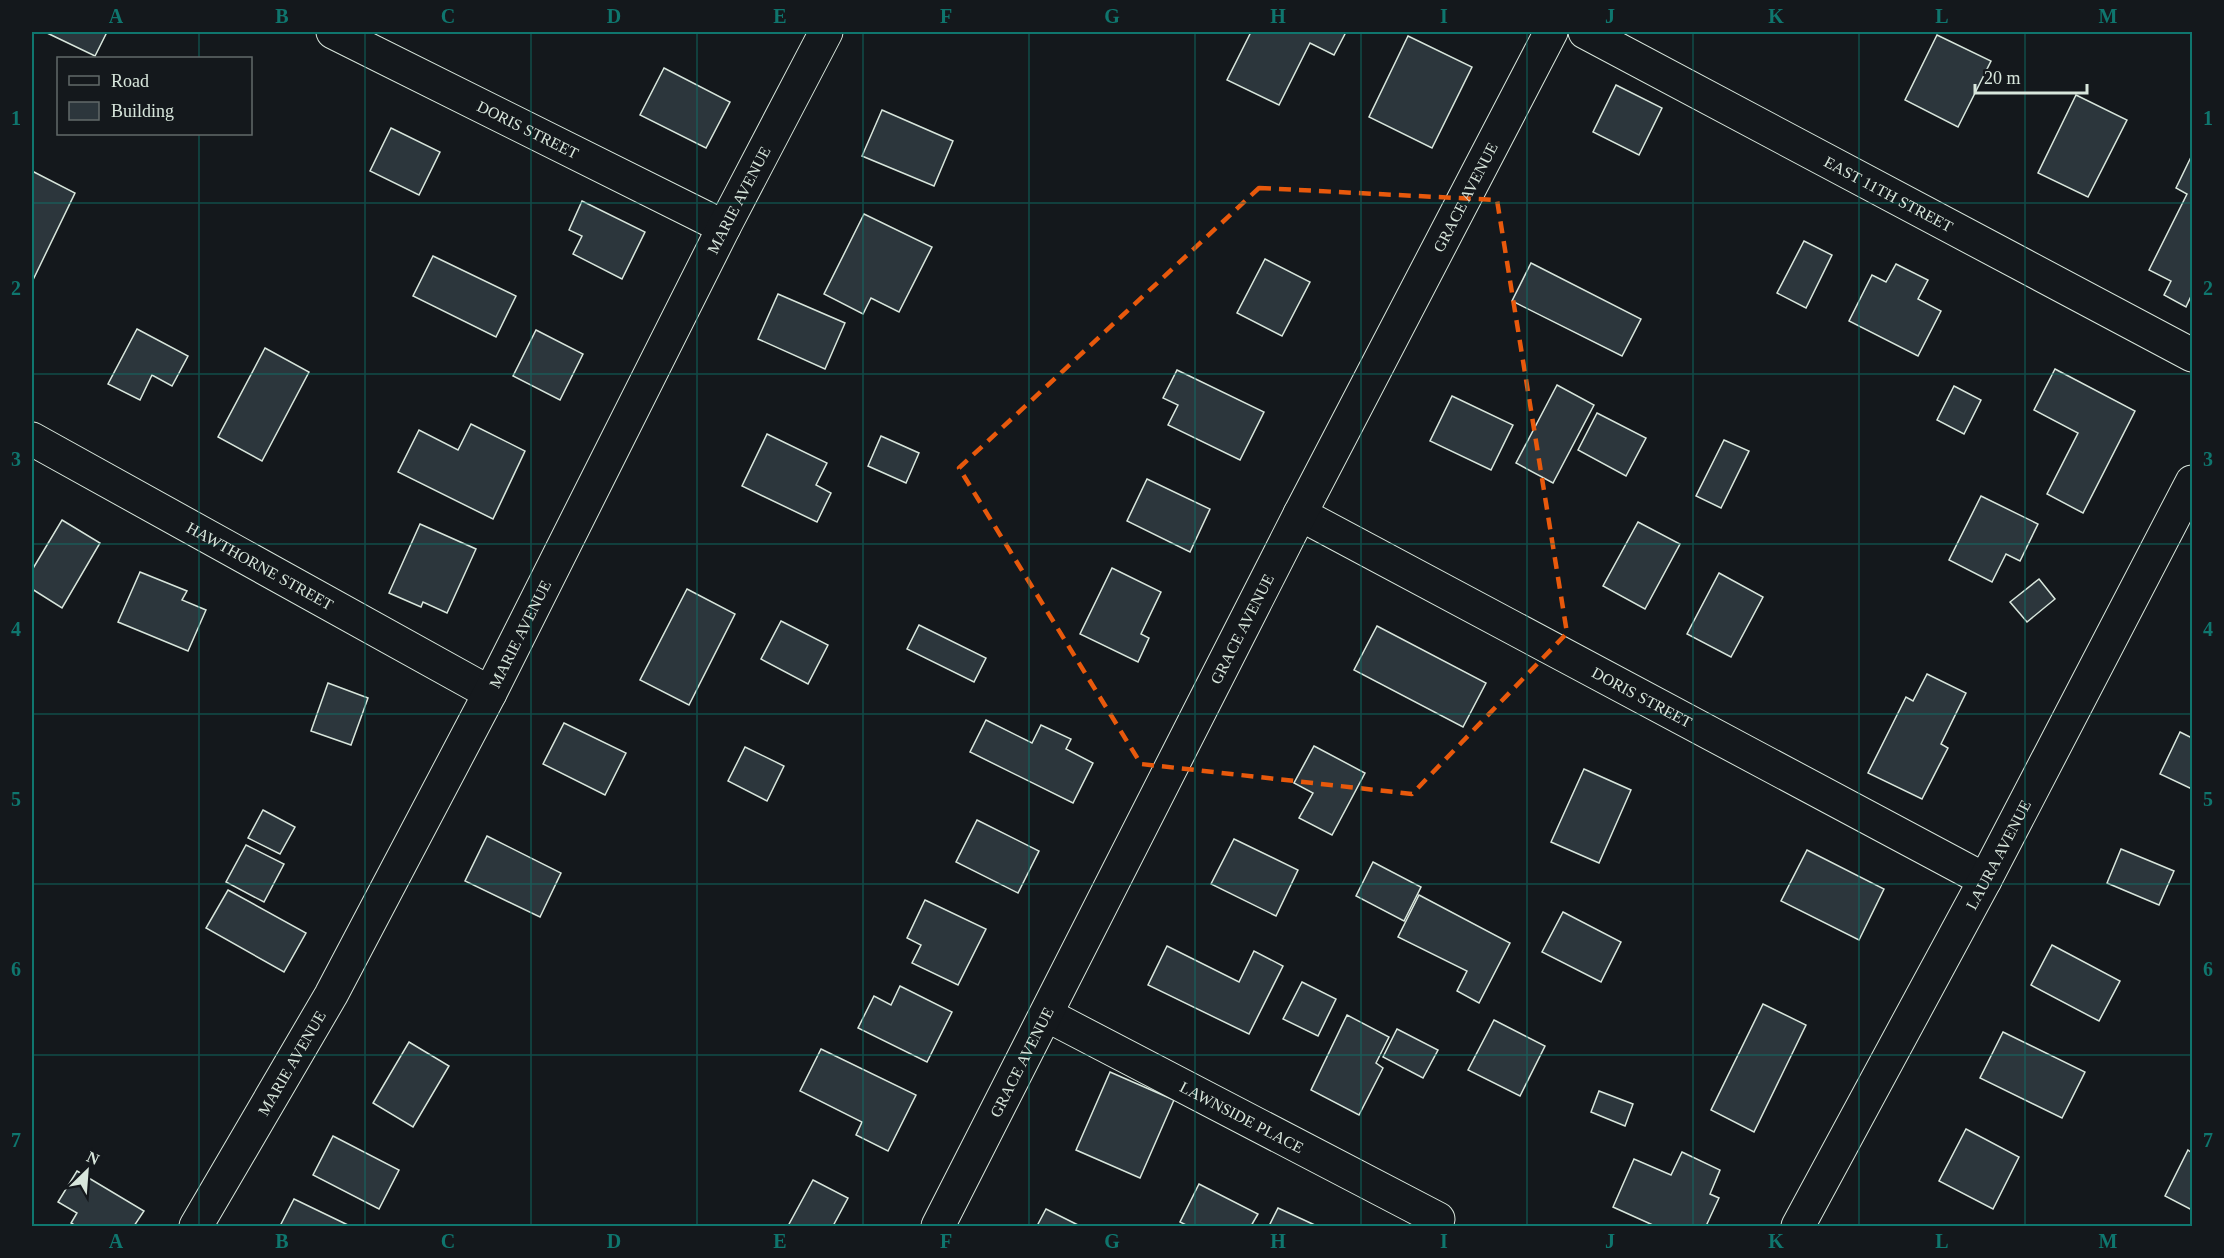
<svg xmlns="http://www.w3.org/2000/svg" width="2224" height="1258" font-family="Georgia,serif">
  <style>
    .building { fill: #2c363c; stroke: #d8e6dc; stroke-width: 1.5 }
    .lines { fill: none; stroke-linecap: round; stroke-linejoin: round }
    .minor-casing { stroke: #d8e6dc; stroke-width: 35 }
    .minor { stroke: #14181c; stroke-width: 33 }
    .marked { fill: none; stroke: #e8590c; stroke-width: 4.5; stroke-dasharray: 12 8; stroke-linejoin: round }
    .grid { fill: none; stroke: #0f766e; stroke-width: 1.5; stroke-opacity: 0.55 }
    .labels { text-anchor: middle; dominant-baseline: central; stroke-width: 4.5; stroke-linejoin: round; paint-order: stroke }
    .street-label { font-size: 16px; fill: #d8e6dc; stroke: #14181c }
    .neatline { fill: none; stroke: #0f766e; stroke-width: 2 }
    .grid-label { font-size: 20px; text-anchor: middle; font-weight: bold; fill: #0f766e }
  </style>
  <rect width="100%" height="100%" fill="#14181c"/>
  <g class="building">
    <polygon points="45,32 107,32 95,56"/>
    <polygon points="1251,32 1346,32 1334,55 1310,43 1279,105 1227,80"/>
    <polygon points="1937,35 1991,61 1958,127 1905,100"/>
    <polygon points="1408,36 1472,67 1432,148 1369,117"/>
    <polygon points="664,68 730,102 706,148 640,115"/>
    <polygon points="1616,85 1662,108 1639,155 1593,132"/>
    <polygon points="2076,95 2127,120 2088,197 2038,173"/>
    <polygon points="882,110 953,141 934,186 862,156"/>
    <polygon points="391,128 440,152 419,195 370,171"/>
    <polygon points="2192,155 2192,294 2186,307 2164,295 2171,281 2149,270 2187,194 2176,188"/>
    <polygon points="32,171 75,193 32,282"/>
    <polygon points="582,201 645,232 622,279 573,254 582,236 569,230"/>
    <polygon points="864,214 932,247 899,312 871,298 863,314 824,294"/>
    <polygon points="1804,241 1832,255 1806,308 1777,293"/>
    <polygon points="433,256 516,296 496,337 413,296"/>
    <polygon points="1265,259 1310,282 1282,336 1237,313"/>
    <polygon points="1531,263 1641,319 1622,356 1512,301"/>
    <polygon points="1896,264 1928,280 1918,299 1941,311 1918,356 1849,321 1872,275 1886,282"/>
    <polygon points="778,294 845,323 825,369 758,339"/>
    <polygon points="137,329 188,356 172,386 152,375 140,400 108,384"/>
    <polygon points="536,330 583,354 560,400 513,376"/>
    <polygon points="265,348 309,372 262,461 218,437"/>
    <polygon points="2055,369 2135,411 2083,513 2047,494 2078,433 2034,410"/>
    <polygon points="1177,370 1264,412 1240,460 1168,425 1178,405 1163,398"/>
    <polygon points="1557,385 1594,405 1553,483 1516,463"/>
    <polygon points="1954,386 1981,400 1964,434 1937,420"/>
    <polygon points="1452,396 1513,425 1491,470 1430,441"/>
    <polygon points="1597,413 1646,438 1626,476 1578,450"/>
    <polygon points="471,424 525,451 493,519 398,472 419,430 458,450"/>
    <polygon points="767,434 827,463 816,485 831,493 817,522 742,486"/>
    <polygon points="881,436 919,453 906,483 868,466"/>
    <polygon points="1724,440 1749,451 1721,508 1696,496"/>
    <polygon points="1147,479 1210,509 1190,552 1127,521"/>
    <polygon points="1981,496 2038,524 2020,561 2006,554 1992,582 1949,560"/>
    <polygon points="62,520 100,543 62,608 32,589 32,570"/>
    <polygon points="1638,522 1680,544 1645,609 1603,586"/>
    <polygon points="420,524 476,549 447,613 423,602 421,607 389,593"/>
    <polygon points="1112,568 1161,592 1141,634 1149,638 1138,662 1080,634"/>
    <polygon points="140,572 187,591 182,600 206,610 188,651 118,622"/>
    <polygon points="1719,573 1763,597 1731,657 1687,634"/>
    <polygon points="2039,579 2055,599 2027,622 2010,602"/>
    <polygon points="687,589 735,614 689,705 640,680"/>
    <polygon points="781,621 828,645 808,684 761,659"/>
    <polygon points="919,625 986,658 974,682 907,649"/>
    <polygon points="1377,626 1486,683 1463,727 1354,670"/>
    <polygon points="1927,674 1966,693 1941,744 1948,748 1922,799 1868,773 1906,697 1913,701"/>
    <polygon points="328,683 368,698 351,745 311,731"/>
    <polygon points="986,720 1032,743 1041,725 1071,739 1066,749 1093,763 1073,803 970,752"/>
    <polygon points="564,723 626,753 605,795 543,764"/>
    <polygon points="2180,732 2192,738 2192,789 2160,774"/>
    <polygon points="1314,746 1365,773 1332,835 1299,818 1313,793 1294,783"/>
    <polygon points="745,747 784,766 767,801 728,781"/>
    <polygon points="1584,769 1631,790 1599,863 1551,842"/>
    <polygon points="263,810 295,827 280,854 248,838"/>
    <polygon points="977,820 1039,851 1018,893 956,862"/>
    <polygon points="487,836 561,873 540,917 465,881"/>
    <polygon points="1234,839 1298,870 1276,916 1211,884"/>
    <polygon points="246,845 284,864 264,902 226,882"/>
    <polygon points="2121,849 2174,871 2159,905 2107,883"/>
    <polygon points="1807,850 1884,889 1859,940 1781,901"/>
    <polygon points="1373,862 1421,887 1404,921 1356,896"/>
    <polygon points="228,890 306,933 284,972 206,928"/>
    <polygon points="1419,895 1510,943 1479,1003 1457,991 1467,971 1398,937"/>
    <polygon points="925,900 986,929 958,985 912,963 921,945 907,938"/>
    <polygon points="1563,912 1621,942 1601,982 1542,952"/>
    <polygon points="2052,945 2120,981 2099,1021 2031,985"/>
    <polygon points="1167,946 1239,982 1254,951 1283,966 1249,1034 1148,985"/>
    <polygon points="1302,982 1336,999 1318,1036 1283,1019"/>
    <polygon points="900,986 952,1012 927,1062 858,1028 874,996 891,1005"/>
    <polygon points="1763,1004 1806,1025 1754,1132 1711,1110"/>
    <polygon points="1347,1015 1389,1037 1376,1063 1383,1068 1359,1115 1311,1090"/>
    <polygon points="1494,1020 1545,1046 1520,1096 1468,1070"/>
    <polygon points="1397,1029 1438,1050 1423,1078 1383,1057"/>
    <polygon points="2003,1032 2085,1072 2062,1118 1980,1078"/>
    <polygon points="409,1042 449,1066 413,1127 373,1103"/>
    <polygon points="821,1049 916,1095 888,1151 856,1135 862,1122 800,1091"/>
    <polygon points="1110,1072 1174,1100 1140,1178 1076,1150"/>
    <polygon points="1599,1091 1633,1104 1625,1126 1591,1112"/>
    <polygon points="1966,1129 2019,1157 1993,1209 1939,1181"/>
    <polygon points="333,1136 399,1170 379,1209 313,1175"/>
    <polygon points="2188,1150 2192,1153 2192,1210 2165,1196"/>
    <polygon points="1682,1152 1720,1170 1710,1194 1719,1198 1706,1226 1655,1226 1613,1207 1634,1159 1671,1175"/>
    <polygon points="77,1171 144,1211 134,1226 76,1226 71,1223 77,1213 58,1202"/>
    <polygon points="813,1180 848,1198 833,1226 788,1226"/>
    <polygon points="1199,1184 1258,1214 1251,1226 1188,1226 1180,1222"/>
    <polygon points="294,1199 350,1226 280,1226"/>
    <polygon points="1278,1208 1317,1226 1269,1226"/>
    <polygon points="1046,1209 1080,1226 1037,1226"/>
  </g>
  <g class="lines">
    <g class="minor-casing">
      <g id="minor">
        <path id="s1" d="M333,32L724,227"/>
        <path id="s2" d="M1585,32L2192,355"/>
        <path id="s3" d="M32,439L490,693"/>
        <path id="s4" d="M1300,514L1985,880"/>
        <path id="s5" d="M1047,1015L1438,1219"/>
        <path id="s6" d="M196,1226L331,995L490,693L724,227L826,32"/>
        <path id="s7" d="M938,1226L1300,514L1551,32"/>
        <path id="s8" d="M1798,1226L1985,880L2192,482"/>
      </g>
    </g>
    <use href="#minor" class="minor"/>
  </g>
  <path class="marked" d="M1259,188L1497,200L1567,633L1412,794L1141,764L959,468Z"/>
  <path class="grid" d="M199,32V58M365,32V1226M531,32V1226M697,32V1226M863,32V1226M1029,32V1226M1195,32V1226M1361,32V1226M1527,32V1226M1693,32V1226M1859,32V1226M2025,32V1226M199,134V1226M32,203H2192M32,374H2192M32,544H2192M32,714H2192M32,884H2192M32,1055H2192"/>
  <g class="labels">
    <g class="street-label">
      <text stroke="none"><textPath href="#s1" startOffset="218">DORIS STREET</textPath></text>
      <text stroke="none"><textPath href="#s2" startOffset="344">EAST 11TH STREET</textPath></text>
      <text stroke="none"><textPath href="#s7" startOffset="1156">GRACE AVENUE</textPath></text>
      <text stroke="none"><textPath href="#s6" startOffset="1161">MARIE AVENUE</textPath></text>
      <text stroke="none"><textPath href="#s3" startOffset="261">HAWTHORNE STREET</textPath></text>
      <text stroke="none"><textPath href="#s7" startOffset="670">GRACE AVENUE</textPath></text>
      <text stroke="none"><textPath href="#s6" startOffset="675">MARIE AVENUE</textPath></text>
      <text stroke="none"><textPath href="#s4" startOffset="388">DORIS STREET</textPath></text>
      <text stroke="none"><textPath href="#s8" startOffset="422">LAURA AVENUE</textPath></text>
      <text stroke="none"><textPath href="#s7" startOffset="184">GRACE AVENUE</textPath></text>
      <text stroke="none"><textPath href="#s6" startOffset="189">MARIE AVENUE</textPath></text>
      <text stroke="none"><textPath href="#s5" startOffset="220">LAWNSIDE PLACE</textPath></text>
    </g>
  </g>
  <rect width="2224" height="1258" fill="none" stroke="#14181c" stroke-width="66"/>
  <rect x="57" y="57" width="195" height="78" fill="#14181c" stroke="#626a69" stroke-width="1.5"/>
  <rect x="69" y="76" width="30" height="9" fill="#14181c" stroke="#626a69" stroke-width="1.5"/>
  <text x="111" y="87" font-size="18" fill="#d8e6dc">Road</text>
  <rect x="69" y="102" width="30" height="18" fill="#2c363c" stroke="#626a69" stroke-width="1.5"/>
  <text x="111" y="117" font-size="18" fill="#d8e6dc">Building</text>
  <g transform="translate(87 1171) rotate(25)" stroke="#14181c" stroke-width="4.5" paint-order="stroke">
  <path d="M0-4.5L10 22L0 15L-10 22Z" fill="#d8e6dc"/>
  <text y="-9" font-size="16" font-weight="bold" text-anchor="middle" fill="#d8e6dc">N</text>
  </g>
  <path d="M1975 84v9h112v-9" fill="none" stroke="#d8e6dc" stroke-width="3"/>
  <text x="1984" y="84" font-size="18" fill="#d8e6dc" stroke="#14181c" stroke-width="4.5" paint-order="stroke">20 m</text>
  <rect x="33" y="33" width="2158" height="1192" class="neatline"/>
  <g class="grid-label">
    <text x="116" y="23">A</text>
    <text x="282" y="23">B</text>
    <text x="448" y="23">C</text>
    <text x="614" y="23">D</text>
    <text x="780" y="23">E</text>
    <text x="946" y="23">F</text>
    <text x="1112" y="23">G</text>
    <text x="1278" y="23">H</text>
    <text x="1444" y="23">I</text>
    <text x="1610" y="23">J</text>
    <text x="1776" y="23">K</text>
    <text x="1942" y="23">L</text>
    <text x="2108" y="23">M</text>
    <text x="16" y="125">1</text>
    <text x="2208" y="125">1</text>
    <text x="16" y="295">2</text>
    <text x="2208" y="295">2</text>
    <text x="16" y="466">3</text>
    <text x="2208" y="466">3</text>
    <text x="16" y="636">4</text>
    <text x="2208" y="636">4</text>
    <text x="16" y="806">5</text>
    <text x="2208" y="806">5</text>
    <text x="16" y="976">6</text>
    <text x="2208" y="976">6</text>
    <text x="16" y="1147">7</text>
    <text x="2208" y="1147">7</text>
    <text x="116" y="1248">A</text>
    <text x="282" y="1248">B</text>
    <text x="448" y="1248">C</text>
    <text x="614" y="1248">D</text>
    <text x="780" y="1248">E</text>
    <text x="946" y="1248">F</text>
    <text x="1112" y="1248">G</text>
    <text x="1278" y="1248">H</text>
    <text x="1444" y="1248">I</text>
    <text x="1610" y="1248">J</text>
    <text x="1776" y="1248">K</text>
    <text x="1942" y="1248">L</text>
    <text x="2108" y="1248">M</text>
  </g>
</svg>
